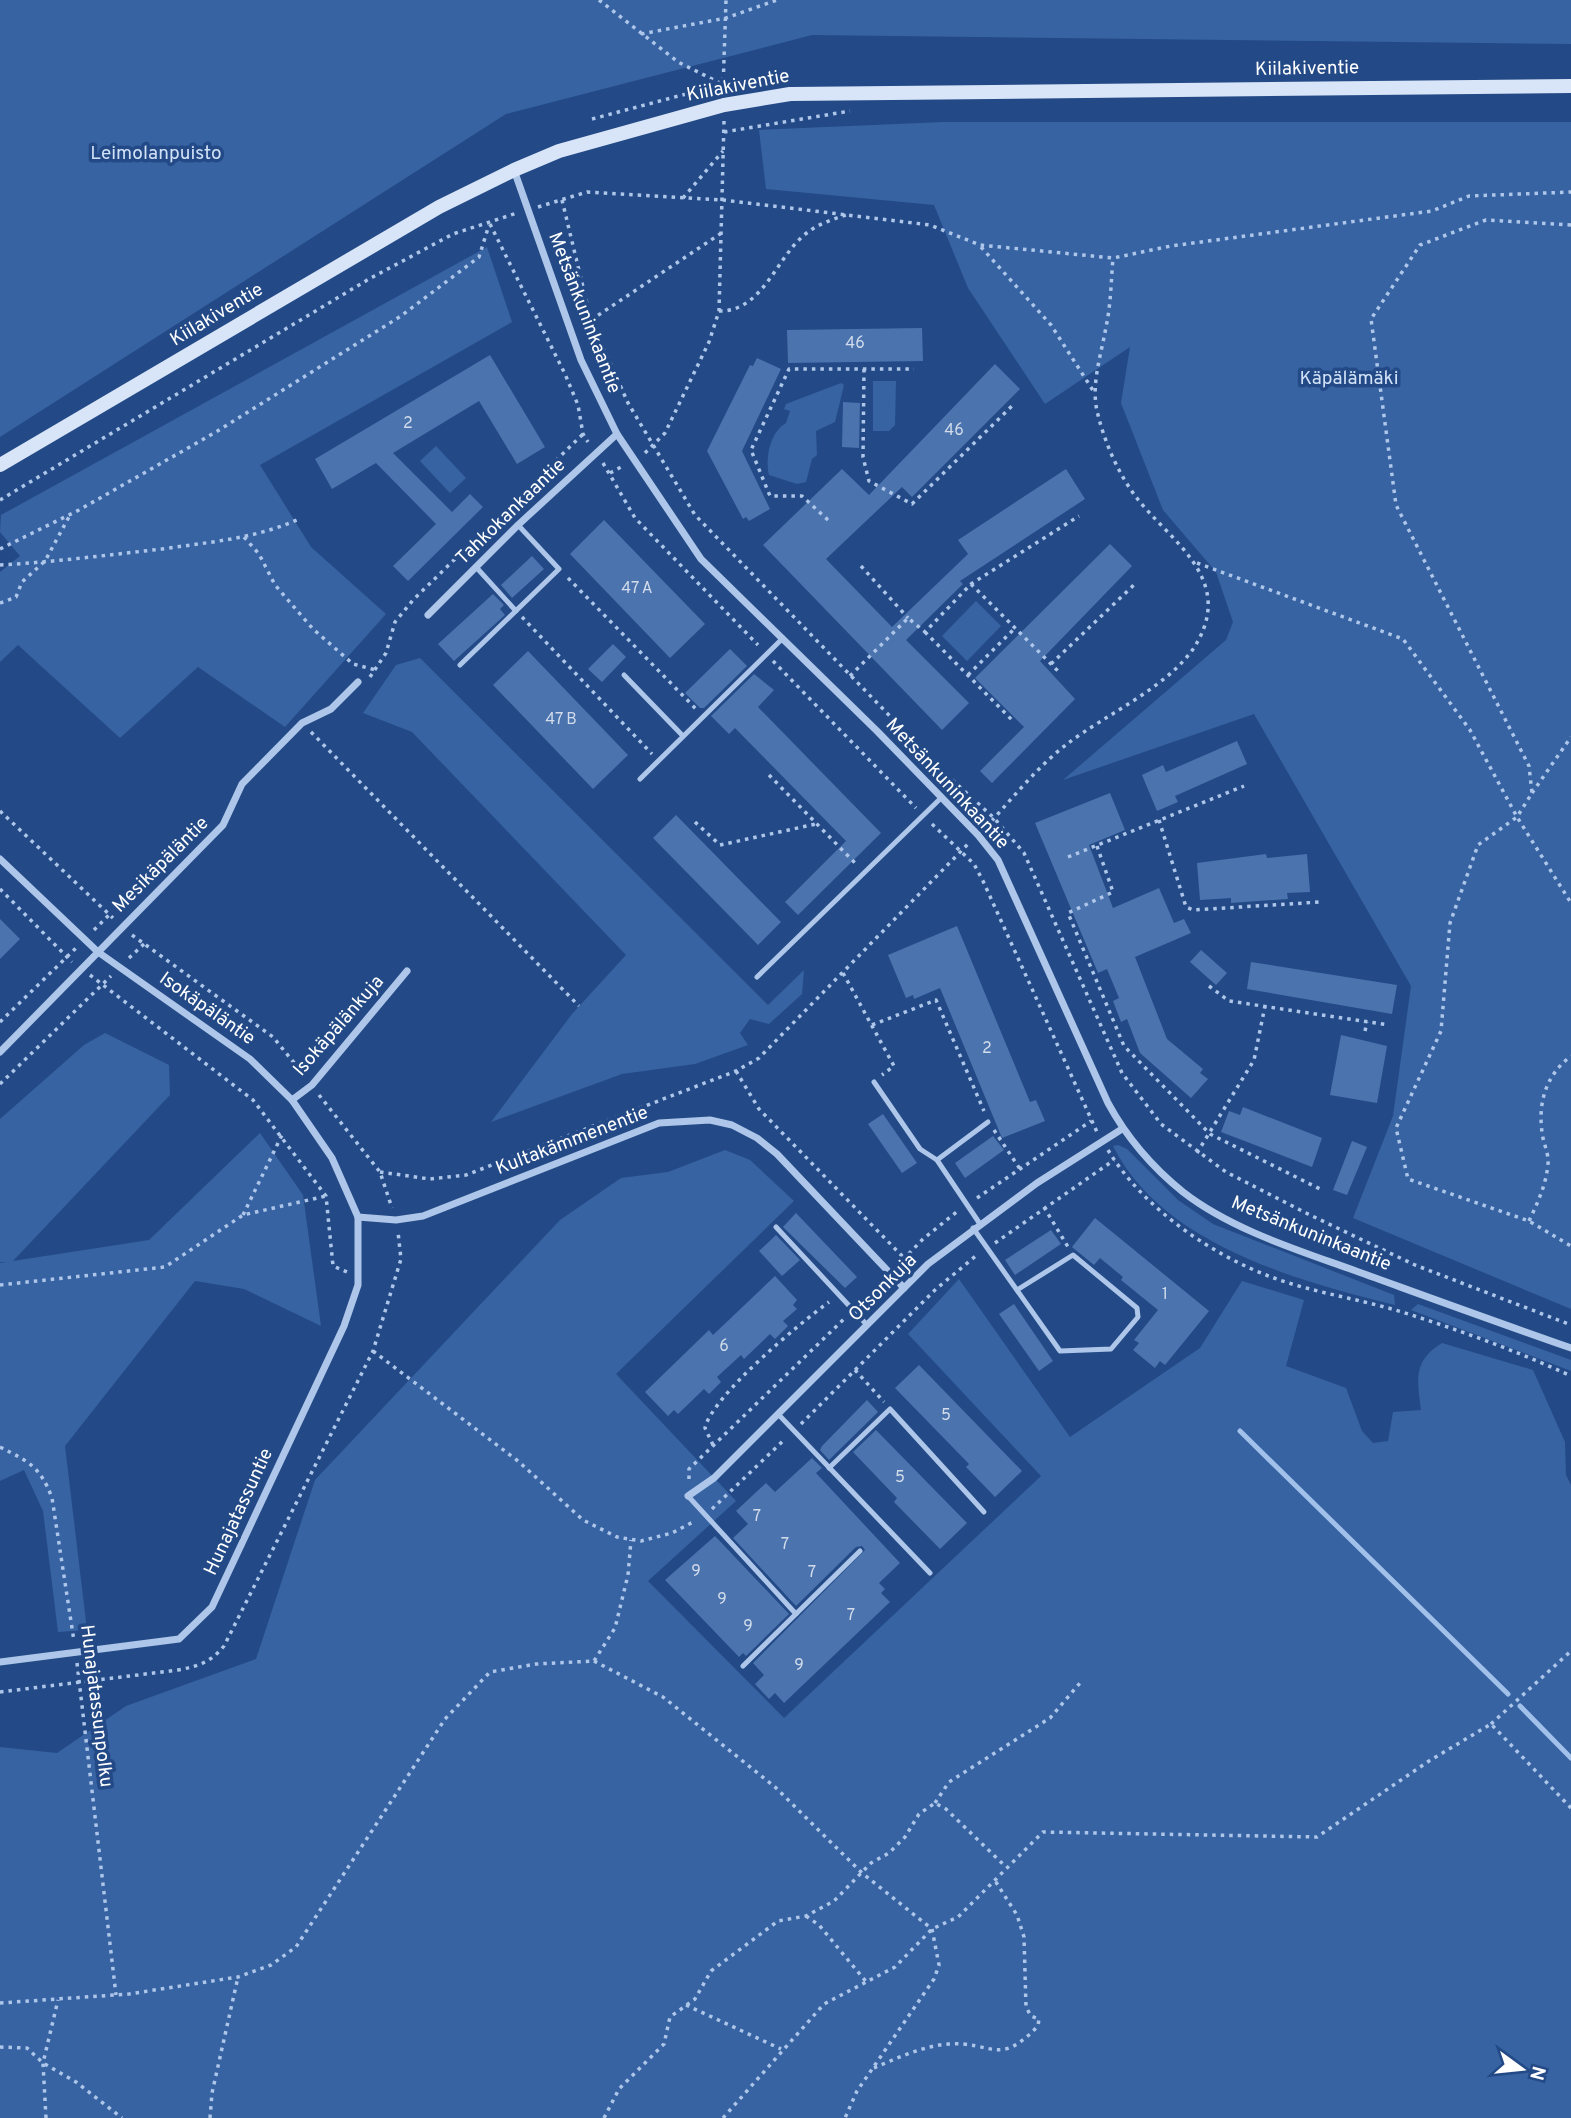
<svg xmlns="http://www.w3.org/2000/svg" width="1571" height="2118" font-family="Overpass,sans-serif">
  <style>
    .green { fill: #3763a3 }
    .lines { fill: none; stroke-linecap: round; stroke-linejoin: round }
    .stream { stroke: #a1c0ea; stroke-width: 5 }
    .building { fill: #4b73ae }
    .path { stroke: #adc6e9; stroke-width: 3.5; stroke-dasharray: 3.5 5; stroke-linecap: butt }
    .lane { stroke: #adc6e9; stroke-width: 5 }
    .street { stroke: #adc6e9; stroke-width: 7 }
    .secondary { stroke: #d8e4f7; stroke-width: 14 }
    .labels { text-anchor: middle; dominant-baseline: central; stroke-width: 7; stroke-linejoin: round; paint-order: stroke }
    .number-label { font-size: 16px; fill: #d2dceb }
    .street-label { font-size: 19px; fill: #fff; stroke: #234a86 }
    .park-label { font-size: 19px; fill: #d1e1f7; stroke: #234a86 }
  </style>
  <rect width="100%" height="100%" fill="#234a86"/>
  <g class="green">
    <polygon points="0,0 1571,0 1571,44 812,35 506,114 0,437"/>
    <polygon points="943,122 1571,122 1571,1309 1353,1218 1393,1116 1411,986 1254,714 1063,780 1226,640 1233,622 1216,572 1163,510 1121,403 1130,347 1045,404 968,288 934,205 766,189 759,130"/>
    <polygon points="487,247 512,322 260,465 311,547 386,614 285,727 198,667 120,738 18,645 0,662 0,572 20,556 0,532 1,515"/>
    <polygon points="873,381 896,381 895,425 889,431 873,431"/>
    <path d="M841,383L844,385L835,422L816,431L817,455L812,459L806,482L797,484L769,475C765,458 770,432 786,423L790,411L784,409L786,404Z"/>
    <polygon points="436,446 466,478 450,493 420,461"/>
    <polygon points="976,601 1001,626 967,661 942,636"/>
    <polygon points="420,658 768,1005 804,970 802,994 769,1024 750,1019 740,1033 748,1045 695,1064 622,1074 491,1122 572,1014 626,955 412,732 363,713 396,665"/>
    <polygon points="105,1033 169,1065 170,1095 13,1261 149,1240 260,1133 303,1195 321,1326 244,1289 195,1281 65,1446 87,1630 58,1632 43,1511 24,1470 0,1481 0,1263 7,1262 0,1262 0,1119 84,1045"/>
    <path d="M1118,1145L1127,1149L1178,1200L1213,1224L1394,1295L1395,1305C1297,1281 1162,1244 1113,1146Z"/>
    <path d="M725,1150L750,1160L794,1201L616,1374L736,1501L648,1581L784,1718L1041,1476L908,1334L959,1279L1070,1437L1200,1348L1242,1281L1304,1300L1286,1366L1346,1388L1362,1431L1373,1443L1388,1441L1393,1412L1421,1410C1417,1379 1413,1361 1442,1343L1533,1370L1565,1442L1566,1475L1571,1485V2118H0V1747L57,1753L126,1706L256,1659L315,1480L560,1220L621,1178L668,1172Z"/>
    <polygon points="1418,1304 1571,1360 1571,1371 1411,1310"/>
  </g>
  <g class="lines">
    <g class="stream">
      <polyline points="1240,1431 1508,1694"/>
      <polyline points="1520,1706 1571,1758"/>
    </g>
  </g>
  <g class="building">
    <polygon points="922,328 923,361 788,363 787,330"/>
    <polygon points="490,355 545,447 517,464 479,401 393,453 452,512 470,494 483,507 408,581 393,566 436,524 376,463 332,489 315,459"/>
    <polygon points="757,358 781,369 742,451 770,509 749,521 746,517 743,519 707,451 750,365 753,366"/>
    <polygon points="995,364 1020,389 912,497 902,487 826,559 892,627 968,554 958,540 1066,469 1085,499 960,581 963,584 906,640 969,703 942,730 763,545 842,469 869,495"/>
    <polygon points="843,402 860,403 859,448 842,447"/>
    <polygon points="604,520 705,624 670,658 570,554"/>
    <polygon points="1110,544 1132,566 1040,661 1075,699 992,783 980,771 1024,727 975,678"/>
    <polygon points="532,556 544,569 512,598 501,585"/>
    <polygon points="493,594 504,605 500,609 505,615 454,661 438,644"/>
    <polygon points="613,644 626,657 602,682 588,669"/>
    <polygon points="730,649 747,666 704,708 700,708 685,693"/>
    <polygon points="528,651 628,755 593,789 493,685"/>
    <polygon points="754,674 774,690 758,707 881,833 798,915 785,902 846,841 735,728 729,734 711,716"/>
    <polygon points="1237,741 1247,764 1175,796 1178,802 1157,811 1142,775 1163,765 1166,772"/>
    <polygon points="1110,793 1125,830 1089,845 1113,908 1159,888 1174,923 1184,919 1191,933 1135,957 1167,1039 1203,1069 1200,1073 1208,1079 1191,1098 1140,1053 1127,1019 1121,1022 1113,1001 1119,998 1107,969 1098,973 1035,823"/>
    <polygon points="676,815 781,922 758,945 653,838"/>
    <polygon points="1266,854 1267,858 1307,854 1310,892 1287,893 1288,899 1231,903 1231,898 1200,900 1197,863"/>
    <polygon points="0,919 20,939 0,959"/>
    <polygon points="957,926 1030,1102 1036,1100 1045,1121 1002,1138 940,988 914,999 913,995 906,998 888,955"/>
    <polygon points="1201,950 1227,973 1216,985 1190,962"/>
    <polygon points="1251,962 1397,985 1392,1014 1247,989"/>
    <polygon points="1341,1035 1387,1046 1377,1103 1330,1095"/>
    <polygon points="1243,1107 1322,1138 1312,1167 1221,1132 1229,1111 1240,1115"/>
    <polygon points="883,1114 917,1163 902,1173 868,1124"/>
    <polygon points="993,1136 1004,1150 965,1178 955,1163"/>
    <polygon points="1352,1141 1367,1147 1347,1195 1333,1190"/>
    <polygon points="796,1213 857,1277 845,1288 783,1227"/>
    <polygon points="1095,1218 1209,1311 1165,1365 1160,1361 1155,1368 1133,1350 1139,1343 1134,1340 1158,1310 1121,1280 1123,1277 1100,1258 1094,1265 1072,1247"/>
    <polygon points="1051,1230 1061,1244 1015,1275 1005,1260"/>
    <polygon points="776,1235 800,1260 782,1276 759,1251"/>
    <polygon points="775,1276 797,1300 793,1305 797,1309 783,1321 788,1326 775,1339 770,1334 744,1359 741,1355 717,1377 721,1382 709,1394 704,1389 678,1414 674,1410 668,1416 645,1392 709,1330 713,1335"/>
    <polygon points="1014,1304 1053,1361 1039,1371 999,1314"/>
    <polygon points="919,1365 1022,1471 995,1497 966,1467 969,1464 895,1388"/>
    <polygon points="867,1400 878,1412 829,1460 820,1450 822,1446"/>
    <polygon points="876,1430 967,1523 940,1549 894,1502 897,1498 853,1452"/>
    <polygon points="812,1458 822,1468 816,1473 900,1563 879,1583 885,1589 881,1593 890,1602 784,1703 775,1693 769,1699 755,1684 764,1675 753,1663 865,1550 862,1546 856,1547 796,1606 733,1538 748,1524 736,1511 766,1483 775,1492"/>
    <polygon points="715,1536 789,1614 746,1656 743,1653 739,1657 665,1580"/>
  </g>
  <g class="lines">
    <g class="path">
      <polyline points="599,0 678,62 722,84"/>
      <polyline points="641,34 726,18 777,0"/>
      <polyline points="723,89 726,0"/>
      <polyline points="592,119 720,85"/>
      <polyline points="724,132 850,111"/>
      <polyline points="683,198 723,151"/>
      <polyline points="562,200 591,320 628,403 695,515 949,777 994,818 1024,853 1122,1073 1161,1124 1226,1172 1310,1215 1415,1265 1571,1325"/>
      <polyline points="538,207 587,192 723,200 930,225 980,245 1113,258 1171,246 1432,211 1469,196 1571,192"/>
      <polyline points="490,224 565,374 578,405 583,434 588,442"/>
      <polyline points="1571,225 1486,220 1420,245 1371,319 1396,505 1529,766 1532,793 1517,817 1478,845 1450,923 1441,1031 1396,1128 1408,1179 1529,1221 1571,1246"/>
      <polyline points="981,247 1051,325 1094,392"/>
      <path d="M719,311C761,312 776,260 802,237C815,225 830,220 846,215"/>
      <polyline points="591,320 723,232"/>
      <polyline points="864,369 863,457 869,481 912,504 1012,406"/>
      <polyline points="645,453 665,433 709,342 719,311 724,121"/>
      <polyline points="603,463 635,518 758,645"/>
      <polyline points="610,473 623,466"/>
      <polyline points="0,500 369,279 453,234 517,213"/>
      <polyline points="828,520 802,496 770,496 751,450 789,369 914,369"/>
      <polyline points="244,537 259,554 275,585 313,629 353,664 376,670"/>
      <polyline points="0,549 79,510 216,432 401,316 479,257 489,225"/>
      <polyline points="1197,563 1403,639 1470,730 1517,817 1571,903"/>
      <path d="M0,565C54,562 108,555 162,549C209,542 255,539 299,519"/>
      <polyline points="861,566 908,618"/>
      <polyline points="568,578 697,710"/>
      <polyline points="971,584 1061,674"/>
      <polyline points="0,603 16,597 22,582 45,561 70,515"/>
      <polyline points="522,617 652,754"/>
      <polyline points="925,632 1013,721"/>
      <polyline points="773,661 916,808"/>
      <polyline points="1051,664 1137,582"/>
      <polyline points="968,675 1015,628"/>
      <polyline points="850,676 908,618 925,632 971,584 1079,516"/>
      <polyline points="370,677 386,653 395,622 413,600 583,434"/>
      <polyline points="311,732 579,1006"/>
      <polyline points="769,775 856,864"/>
      <polyline points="1532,793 1571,737"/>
      <polyline points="0,811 113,918"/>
      <polyline points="1159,820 1186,907 1193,910 1320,902"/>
      <polyline points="695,822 720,845 816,824"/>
      <polyline points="932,824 974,864 983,881 1097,1132"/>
      <path d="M986,827C1012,799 1037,767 1067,744C1106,714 1177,683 1199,639C1232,576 1168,539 1136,497C1118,473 1105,443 1098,415C1090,386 1101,356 1106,327C1111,304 1111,281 1113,258"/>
      <polyline points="1097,846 1113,892 1068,913 1124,1046 1210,1134 1322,1190"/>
      <polyline points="1068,857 1244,786"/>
      <polyline points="0,889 72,962"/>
      <polyline points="94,930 109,915"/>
      <polyline points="132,935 273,1037 304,1075"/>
      <polyline points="129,958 144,944"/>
      <polyline points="843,973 894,1066 882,1075"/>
      <polyline points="90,975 253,1100 326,1196 333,1266 347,1272"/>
      <polyline points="1209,986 1229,1001 1389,1025"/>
      <polyline points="0,1022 76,948"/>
      <polyline points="872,1025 936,1000 984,1111"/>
      <polyline points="1365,1031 1367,1022"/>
      <polyline points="736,1071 759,1109 904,1258"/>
      <polyline points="0,1084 111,976"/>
      <polyline points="319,1095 380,1172 392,1208"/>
      <polyline points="994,1130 1020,1169"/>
      <path d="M1108,1150C1143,1208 1211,1255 1274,1278C1315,1293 1360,1299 1402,1312C1459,1330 1517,1351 1571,1376"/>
      <polyline points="1197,1153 1254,1060 1265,1006"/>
      <polyline points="380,1172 430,1179 466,1175 736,1071 759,1058 970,842"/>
      <polyline points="977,1198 1091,1121"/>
      <polyline points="1044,1207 1068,1247"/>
      <polyline points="243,1215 282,1135"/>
      <path d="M1529,1221C1538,1202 1546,1185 1548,1164C1549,1153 1543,1143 1542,1132C1538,1102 1546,1075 1571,1056"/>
      <polyline points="995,1243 1114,1160"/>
      <polyline points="897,1266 923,1239 959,1210"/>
      <polyline points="0,1285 165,1267 243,1215 326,1196"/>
      <polyline points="860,1303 882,1281"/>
      <polyline points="373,1351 518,1461 583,1520 617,1537 641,1541 672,1533 695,1521"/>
      <polyline points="855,1370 884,1402"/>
      <polyline points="801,1424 936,1289 977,1255"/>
      <path d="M713,1445L705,1428C712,1396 800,1323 829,1302"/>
      <path d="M0,1447C29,1462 40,1466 52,1498L74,1641"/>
      <polyline points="689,1479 689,1469 845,1318"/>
      <polyline points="712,1509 785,1439"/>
      <polyline points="594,1661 663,1697 775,1787 862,1873 932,1929 939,1965 934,1979 857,2091 845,2118"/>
      <polyline points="77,1663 116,1995"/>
      <path d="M0,1692L178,1670C198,1666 210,1663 224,1646L373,1351L401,1259L398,1232"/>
      <polyline points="1491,1724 1571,1651"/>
      <polyline points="935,1803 949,1782 1050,1718 1080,1683"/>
      <polyline points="806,1916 819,1925 868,1984"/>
      <polyline points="0,2003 129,1994 238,1977 271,1965 296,1947 445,1719 490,1672 536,1664 594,1661 615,1628 628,1575 631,1540"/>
      <polyline points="686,2005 781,2049"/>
      <polyline points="0,2047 27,2048 43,2063 76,2082 122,2118"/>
      <path d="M874,2068C897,2058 923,2046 948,2044C993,2041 998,2068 1038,2026L1039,2019L1031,2016L1026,2007L1024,1937L1017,1915L994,1879"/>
      <polyline points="46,2118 43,2063 58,2000"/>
      <polyline points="210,2118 212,2093 238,1977"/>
      <polyline points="604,2118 619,2089 664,2044 670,2017 695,1999 711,1971 778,1921 806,1916 834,1901 871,1863 889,1853 905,1837 919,1814 935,1803 946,1809 1006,1867"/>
      <polyline points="723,2118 824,2004 895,1967 932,1929 958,1917 1043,1832 1317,1837 1429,1761 1491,1724 1571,1808"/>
    </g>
    <g class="lane">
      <polyline points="476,567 516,611"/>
      <polyline points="460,665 559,569 518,525"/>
      <polyline points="624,675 683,736"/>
      <polyline points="640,779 783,638"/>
      <polyline points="757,977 942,797"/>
      <polyline points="874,1082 920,1149 937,1160 980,1224"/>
      <polyline points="937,1160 988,1122"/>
      <polyline points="776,1227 867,1325"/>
      <polyline points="973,1228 1060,1351 1111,1349 1138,1317 1137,1308 1073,1255 1017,1290"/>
      <polyline points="778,1414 930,1573"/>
      <polyline points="829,1468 890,1409 984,1512"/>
      <polyline points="688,1496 796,1614"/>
      <polyline points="743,1666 860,1551"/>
    </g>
    <g class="street">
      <path d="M514,170L581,360L617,434L701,559L877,731L978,835L998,860L1108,1103C1127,1138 1152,1167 1183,1192C1232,1230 1298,1250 1356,1271C1428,1297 1499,1323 1571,1348"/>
      <polyline points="428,615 518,525 617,434"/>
      <polyline points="0,859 98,952 250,1059 292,1100 332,1158 358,1217 358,1285 344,1326 212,1607 179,1639 0,1662"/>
      <polyline points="0,1052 223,825 242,784 302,723 331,709 358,682"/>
      <polyline points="292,1100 312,1085 407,971"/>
      <polyline points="358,1217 396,1220 423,1216 659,1123 710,1120 732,1125 757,1138 777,1154 904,1288"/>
      <polyline points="688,1496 714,1478 928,1264 1037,1183 1122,1129"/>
    </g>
    <polyline class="secondary" points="0,465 439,207 514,170 559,151 724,105 790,94 1571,86"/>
  </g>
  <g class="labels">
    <g class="number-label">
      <text x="855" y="344">46</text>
      <text x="408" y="424">2</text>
      <text x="954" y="431">46</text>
      <text x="637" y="589">47 A</text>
      <text x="561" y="720">47 B</text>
      <text x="987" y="1049">2</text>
      <text x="1165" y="1295">1</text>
      <text x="724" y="1347">6</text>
      <text x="946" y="1416">5</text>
      <text x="900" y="1478">5</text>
      <text x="757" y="1517">7</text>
      <text x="785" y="1545">7</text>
      <text x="696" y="1572">9</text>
      <text x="812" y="1573">7</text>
      <text x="722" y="1600">9</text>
      <text x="851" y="1616">7</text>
      <text x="748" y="1627">9</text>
      <text x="799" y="1666">9</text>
    </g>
    <g class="street-label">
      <text transform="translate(1307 69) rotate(-1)">Kiilakiventie</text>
      <text transform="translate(738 86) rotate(-11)">Kiilakiventie</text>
      <text transform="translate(584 313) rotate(69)">Metsänkuninkaantie</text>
      <text transform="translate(217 315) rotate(-31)">Kiilakiventie</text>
      <text transform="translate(511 512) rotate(-44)">Tahkokankaantie</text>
      <text transform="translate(947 784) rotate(47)">Metsänkuninkaantie</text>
      <text transform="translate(161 865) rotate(-45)">Mesikäpäläntie</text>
      <text transform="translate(207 1009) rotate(35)">Isokäpäläntie</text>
      <text transform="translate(339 1026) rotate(-49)">Isokäpälänkuja</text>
      <text transform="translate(572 1141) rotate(-21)">Kultakämmenentie</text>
      <text transform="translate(1311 1234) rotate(22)">Metsänkuninkaantie</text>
      <text transform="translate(883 1288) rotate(-45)">Otsonkuja</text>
      <text transform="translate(239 1512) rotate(-65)">Hunajatassuntie</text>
      <text transform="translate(96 1706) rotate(83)">Hunajatassunpolku</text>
    </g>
    <g class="park-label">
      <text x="156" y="154">Leimolanpuisto</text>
      <text x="1349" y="379">Käpälämäki</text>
    </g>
  </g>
  <g transform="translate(1522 2069) rotate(105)" stroke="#234a86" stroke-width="5" paint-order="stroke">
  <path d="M0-5L12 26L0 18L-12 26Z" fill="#ffffff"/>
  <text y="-10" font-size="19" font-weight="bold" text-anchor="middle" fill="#ffffff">N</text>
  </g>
</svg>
